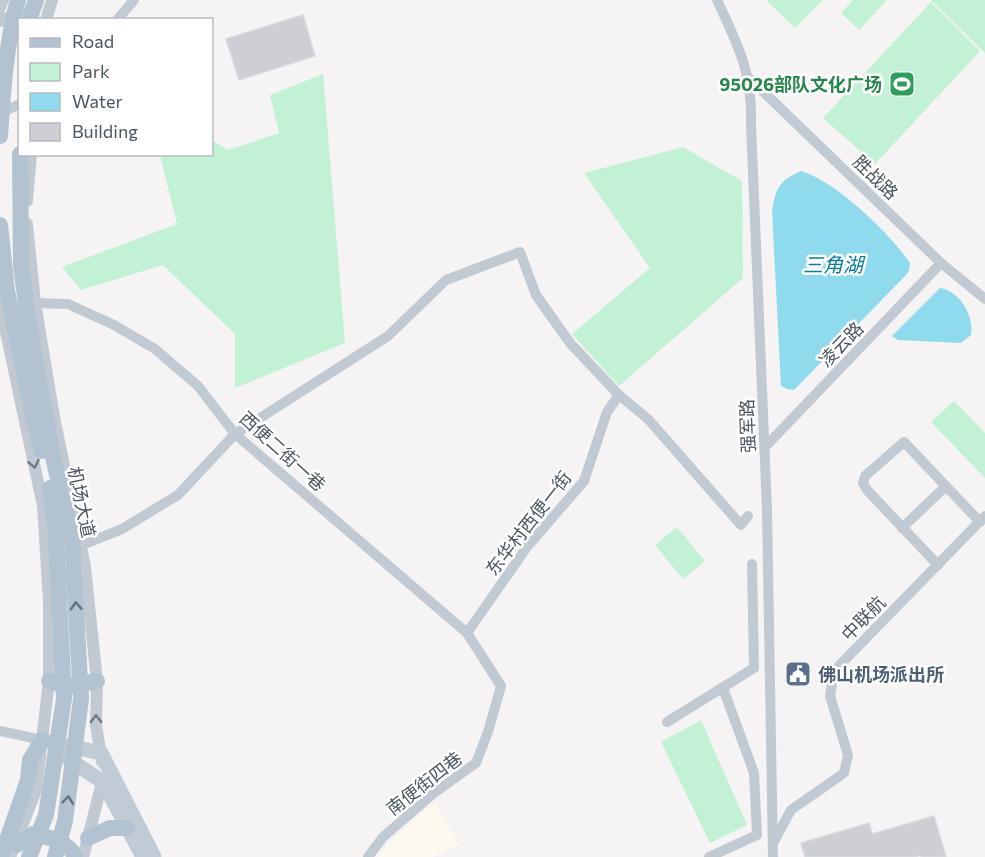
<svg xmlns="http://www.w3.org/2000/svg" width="985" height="857" font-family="Commissioner,'Noto Sans SC',sans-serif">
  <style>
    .commercial { fill: #fdf9ef }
    .green { fill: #c3f1d5 }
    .water { fill: #90daee }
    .building { fill: #cdcfd5; stroke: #d7d9de; stroke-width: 1.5 }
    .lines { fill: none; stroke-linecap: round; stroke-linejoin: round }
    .minor { stroke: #c1cad2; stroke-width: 10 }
    .tertiary { stroke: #c1cad2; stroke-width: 12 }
    .secondary { stroke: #c1cbd6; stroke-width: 15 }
    .primary { stroke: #b3c2d1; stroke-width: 16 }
    .oneway { stroke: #6e7983 }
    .oneway2 { stroke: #64717d }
    .labels { text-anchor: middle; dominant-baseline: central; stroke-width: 5; stroke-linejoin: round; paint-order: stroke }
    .leisure-label { font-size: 18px; font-weight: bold; fill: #27864d; stroke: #fff; text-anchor: end }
    .street-label { font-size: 18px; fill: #4a5661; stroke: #fff }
    .service-label { font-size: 18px; font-weight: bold; fill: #4e5e75; stroke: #fff; text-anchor: start }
    .water-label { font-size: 20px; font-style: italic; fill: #0c7c9b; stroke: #fff }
  </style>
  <rect width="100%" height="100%" fill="#f5f3f3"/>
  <polygon class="commercial" points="436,802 459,845 433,857 378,857 388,843"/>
  <g class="green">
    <polygon points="766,0 823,0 795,28"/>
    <polygon points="853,0 887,0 859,30 841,13"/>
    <polygon points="931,0 985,0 985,53"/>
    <polygon points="931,2 980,51 875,164 823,118"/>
    <polygon points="323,74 345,343 235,388 235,334 163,265 81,290 62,267 177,224 160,155 212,154 212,140 228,150 279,133 270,95"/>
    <polygon points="683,147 742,181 743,278 619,386 572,334 650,268 584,173"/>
    <polygon points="954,401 985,433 985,478 931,422"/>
    <polygon points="677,527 705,561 683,579 655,545"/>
    <polygon points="701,720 747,825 710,843 661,742"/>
  </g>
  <g class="water">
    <path d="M801,171C837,182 888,232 910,263L909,271L905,276L794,390L787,389L781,386L772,211C776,187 779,181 801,171Z"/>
    <path d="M940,288C960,291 974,316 971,335L961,343L898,340L892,336Z"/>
  </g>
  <g class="building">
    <polygon points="303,15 315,56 239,80 226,39"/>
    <polygon points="934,816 946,857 921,857 921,855 915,857 805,857 801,843 869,823 872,834"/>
  </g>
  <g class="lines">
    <g class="minor">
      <path d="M717,0C738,45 753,74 751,125L767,510L773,857"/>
      <polyline points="117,20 134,0"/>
      <polyline points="747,76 941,263 985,299"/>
      <polyline points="0,113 20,104"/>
      <polyline points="35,303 68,304 114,325 155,349 198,386 235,434 467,633 501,686 488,732 476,763 434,793 383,837 368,857"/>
      <polyline points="765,447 941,263"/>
      <polyline points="902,528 946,486"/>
      <polyline points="82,545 122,529 178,495 235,434 388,336 446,280 520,252 536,295 570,343 619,395 648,419 741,525 748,516"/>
      <polyline points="938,565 867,490 863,483 865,476 904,442 980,522"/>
      <polyline points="467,633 527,547 584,481 607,412 619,395"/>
      <polyline points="667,722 754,668 752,564"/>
      <polyline points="0,731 42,740"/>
      <polyline points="773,843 791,810 844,773 848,755 830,696 834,671 985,516"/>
      <polyline points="709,857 757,835 754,773 723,688"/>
    </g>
    <g class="tertiary">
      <polyline points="0,7 3,0"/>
      <polyline points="46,20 52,0"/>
      <polyline points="27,201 31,154"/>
      <polyline points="27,224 35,303 54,417 85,567 97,681 96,725 102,762"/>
      <polyline points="0,304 43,506 49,601 49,681 36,790 10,857"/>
      <polyline points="83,857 103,779"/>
    </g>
    <g class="secondary">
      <polyline points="0,19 20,22"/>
      <polyline points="45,741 101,753 154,857"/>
      <polyline points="64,756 103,782 143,857"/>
    </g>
    <g class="primary">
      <polyline points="29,20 36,0"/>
      <path d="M0,136C3,91 6,43 18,0"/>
      <polyline points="20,154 21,267 30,332 53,457 72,541 81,699 65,821 55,857"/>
      <polyline points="0,225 7,291 33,416 42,451"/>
      <polyline points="49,681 69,686 97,681"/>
      <polyline points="88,838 110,828 127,828"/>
      <path d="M16,845L33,834C48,837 69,841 75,857"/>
      <polyline points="1,857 28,780 30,760 42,740"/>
      <polyline points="29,857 46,815 64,699 56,535 50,488"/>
    </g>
  </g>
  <defs><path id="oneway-chevron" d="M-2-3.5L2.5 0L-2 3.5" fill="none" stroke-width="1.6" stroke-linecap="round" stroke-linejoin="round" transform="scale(1.5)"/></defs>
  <g class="oneway">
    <use href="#oneway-chevron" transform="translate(34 464) rotate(78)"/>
    <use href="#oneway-chevron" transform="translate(96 719) rotate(-91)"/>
  </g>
  <g class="oneway2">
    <use href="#oneway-chevron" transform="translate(76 606) rotate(-93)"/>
    <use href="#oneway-chevron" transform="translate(68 800) rotate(-83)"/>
  </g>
  <defs>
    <g id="stadium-square" transform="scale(1.35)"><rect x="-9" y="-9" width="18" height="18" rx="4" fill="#2e9e5b" stroke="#fff"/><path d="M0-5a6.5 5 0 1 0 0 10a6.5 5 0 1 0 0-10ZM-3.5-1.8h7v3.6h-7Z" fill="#fff"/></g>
    <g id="civic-square" transform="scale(1.35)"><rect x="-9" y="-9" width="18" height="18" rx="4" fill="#5c6f8a" stroke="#fff"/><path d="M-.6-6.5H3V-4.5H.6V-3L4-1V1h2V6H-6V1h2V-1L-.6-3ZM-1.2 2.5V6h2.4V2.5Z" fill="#fff"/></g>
  </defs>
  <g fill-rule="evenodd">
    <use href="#stadium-square" x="902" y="84"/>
    <use href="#civic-square" x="798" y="674"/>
  </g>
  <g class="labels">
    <g class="leisure-label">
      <text x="882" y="84">95026部队文化广场</text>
    </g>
    <g class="street-label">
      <text transform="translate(876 177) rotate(44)">胜战路</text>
      <text transform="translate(841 344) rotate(-46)">凌云路</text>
      <text transform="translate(747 426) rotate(-92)">强军路</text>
      <text transform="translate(283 451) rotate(42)">西便二街一巷</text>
      <text transform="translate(82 502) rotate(78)">机场大道</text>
      <text transform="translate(528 523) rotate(-52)">东华村西便一街</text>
      <text transform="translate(863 618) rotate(-46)">中联航</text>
      <text transform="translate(424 783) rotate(-38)">南便街四巷</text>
    </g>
    <g class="service-label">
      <text x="818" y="674">佛山机场派出所</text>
    </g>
    <g class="water-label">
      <text x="833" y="264">三角湖</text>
    </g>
  </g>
  <rect x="18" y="18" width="195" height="138" fill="#ffffff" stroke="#b7bbc0" stroke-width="1.5"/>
  <rect x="30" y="38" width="30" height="9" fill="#b3c2d1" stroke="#b7bbc0" stroke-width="1.5"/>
  <text x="72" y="48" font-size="18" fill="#4a5661">Road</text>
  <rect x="30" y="63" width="30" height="18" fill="#c3f1d5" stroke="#b7bbc0" stroke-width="1.5"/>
  <text x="72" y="78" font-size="18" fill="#4a5661">Park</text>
  <rect x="30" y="93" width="30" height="18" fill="#90daee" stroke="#b7bbc0" stroke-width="1.5"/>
  <text x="72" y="108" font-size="18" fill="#4a5661">Water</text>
  <rect x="30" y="123" width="30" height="18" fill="#cdcfd5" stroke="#b7bbc0" stroke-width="1.5"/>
  <text x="72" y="138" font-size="18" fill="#4a5661">Building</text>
</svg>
